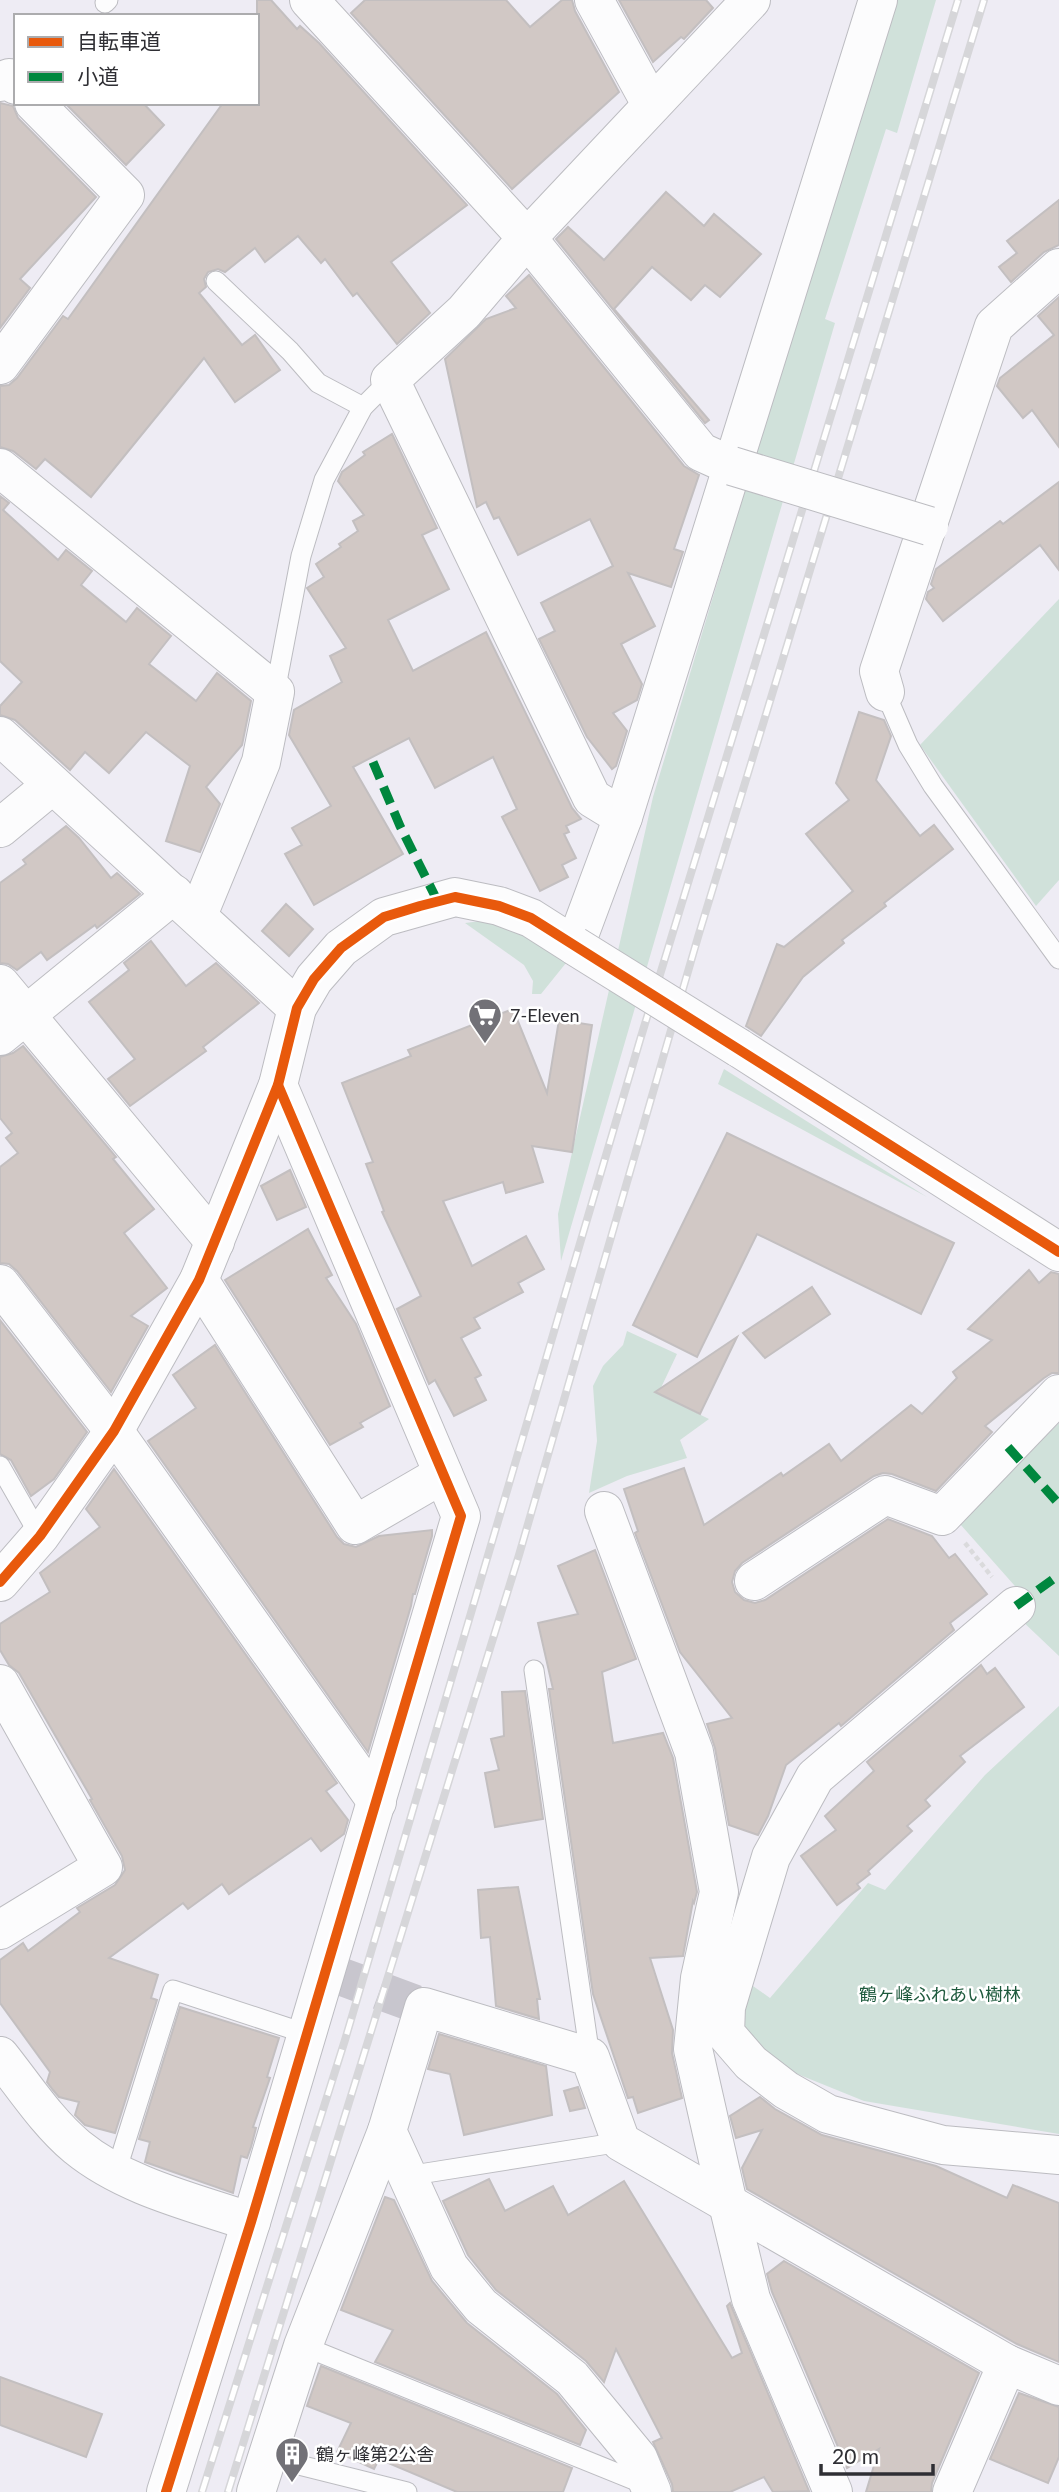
<svg xmlns="http://www.w3.org/2000/svg" width="1059" height="2492" font-family="Lato,'Noto Sans JP',sans-serif">
  <style>
    .green { fill: #d0e1da }
    .building { fill: #d1c8c5; stroke: #c3bfc0; stroke-width: 2 }
    .lines { fill: none; stroke-linecap: round; stroke-linejoin: round }
    .street-tunnel { stroke: #c8c6ce; stroke-width: 38; stroke-dasharray: 38 19; stroke-linecap: butt }
    .lane-casing { stroke: #bcbcc1; stroke-width: 21 }
    .street-casing { stroke: #bcbcc1; stroke-width: 40 }
    .path { stroke: #dadadc; stroke-width: 4.5; stroke-dasharray: 5 3.5; stroke-linecap: butt }
    .lane { stroke: #fcfcfd; stroke-width: 19 }
    .street { stroke: #fcfcfd; stroke-width: 38 }
    .rail-casing { stroke: #d6d6d9; stroke-width: 8 }
    .rail { stroke: #fff; stroke-width: 5; stroke-dasharray: 16; stroke-linecap: butt }
    .street-bridge-casing { stroke: #bcbcc1; stroke-width: 40; stroke-linecap: butt }
    .street-bridge { stroke: #fcfcfd; stroke-width: 38 }
    .quiet { stroke: #00873e; stroke-width: 9; stroke-dasharray: 18 9; stroke-linecap: butt }
    .cycleway-casing { stroke: #fff; stroke-width: 15 }
    .cycleway { stroke: #e8590c; stroke-width: 10 }
    .labels { text-anchor: middle; dominant-baseline: central; stroke-width: 5; stroke-linejoin: round; paint-order: stroke }
    .poi-label { font-size: 18px; fill: #2f2f34; stroke: #fff; text-anchor: start }
    .park-label { font-size: 18px; fill: #1e5a3d; stroke: #fff }
  </style>
  <rect width="100%" height="100%" fill="#eeecf4"/>
  <g class="green">
    <polygon points="892,0 936,0 897,133 886,129 825,319 835,323 561,1261 558,1214 653,797"/>
    <polygon points="1059,599 1059,880 1036,906 920,745"/>
    <polygon points="489,920 530,934 566,963 541,994 532,994 533,981 524,965 465,923"/>
    <polygon points="724,1069 927,1197 718,1084"/>
    <polygon points="627,1331 677,1354 658,1394 709,1419 680,1440 687,1458 627,1476 589,1493 597,1441 593,1386 603,1366 623,1345"/>
    <polygon points="1059,1423 1059,1656 1018,1617 1030,1603 960,1524"/>
    <polygon points="1059,1706 1059,2134 864,2101 785,2069 745,2031 739,2005 743,1979 770,1998 868,1883 885,1890 985,1775"/>
  </g>
  <g class="building">
    <polygon points="257,0 271,0 297,29 300,26 319,43 467,205 391,262 430,313 397,344 357,293 353,296 325,259 321,263 298,236 265,262 255,248 225,272 218,269 208,272 204,279 206,287 199,293 242,345 255,335 280,370 235,402 204,358 91,497 45,459 36,469 13,451 0,447 0,386 9,385 17,378 63,316 68,319 223,103 257,103"/>
    <polygon points="365,0 506,0 530,27 562,0 572,0 575,11 619,92 512,189 351,13"/>
    <polygon points="619,0 706,0 713,8 684,39 681,37 653,62"/>
    <polygon points="0,103 13,106 18,118 96,197 20,279 30,288 0,328"/>
    <polygon points="65,103 143,103 164,125 126,165"/>
    <polygon points="666,192 704,226 714,214 761,254 720,297 705,285 691,300 652,267 614,309 709,420 705,423 556,239 568,227 604,260"/>
    <polygon points="1059,200 1059,245 1044,252 1011,282 999,267 1017,253 1007,241"/>
    <polygon points="529,275 684,466 699,475 674,549 683,552 671,587 628,573 655,626 621,644 642,684 637,700 613,713 627,731 616,766 612,769 587,737 539,639 555,631 541,603 613,566 590,519 518,555 499,517 494,519 486,502 477,507 445,359 486,319 516,308 506,296"/>
    <polygon points="1059,297 1059,447 1032,410 1023,418 997,386 1000,378 1054,335 1038,316"/>
    <polygon points="392,434 437,528 422,535 449,589 388,620 413,671 486,632 572,808 581,819 566,826 569,832 564,834 576,858 562,865 568,877 540,891 502,817 517,809 493,757 435,788 409,738 353,767 403,854 314,905 285,854 302,845 292,828 331,806 289,735 294,710 342,682 330,656 346,648 307,588 324,577 316,564 341,547 339,544 358,531 353,521 364,515 338,481 342,472 365,455 363,452"/>
    <polygon points="1059,482 1059,570 1040,545 943,621 926,599 928,592 934,588 931,584 936,569 1000,521 1003,524"/>
    <polygon points="0,496 9,503 3,510 58,560 66,550 92,571 81,585 126,622 137,608 171,636 149,664 196,701 217,673 251,701 242,745 206,787 220,804 200,852 166,841 190,766 146,732 109,773 85,752 70,770 15,720 0,715 0,706 22,682 0,661"/>
    <polygon points="859,712 884,720 891,736 876,780 920,836 934,825 953,849 884,903 886,906 842,940 844,943 803,977 761,1036 746,1026 777,944 784,947 853,891 806,834 849,800 836,783"/>
    <polygon points="66,826 79,838 111,878 117,873 140,894 97,928 95,925 47,960 41,952 17,970 8,964 0,963 0,883 26,864 23,860"/>
    <polygon points="286,904 313,929 289,956 262,931"/>
    <polygon points="151,941 186,986 216,963 259,1003 203,1047 206,1051 130,1106 108,1079 135,1059 89,1002 129,970 124,963"/>
    <polygon points="513,1009 547,1093 559,1020 592,1025 572,1152 532,1146 543,1182 506,1193 503,1182 443,1201 472,1266 526,1236 544,1269 518,1283 523,1292 474,1318 480,1328 461,1338 481,1375 475,1378 486,1400 454,1416 435,1380 429,1384 397,1309 421,1296 382,1212 384,1211 366,1164 373,1162 342,1083 411,1056 408,1050"/>
    <polygon points="23,1046 116,1157 113,1159 154,1209 124,1233 167,1288 131,1316 148,1326 111,1392 17,1271 9,1264 0,1263 0,1167 18,1153 6,1138 12,1133 0,1118 0,1057 13,1053"/>
    <polygon points="727,1133 954,1243 921,1314 757,1234 697,1357 633,1325"/>
    <polygon points="290,1170 306,1207 277,1220 261,1186"/>
    <polygon points="308,1229 332,1275 326,1278 356,1324 390,1406 360,1423 363,1427 330,1445 225,1280"/>
    <polygon points="1029,1270 1039,1283 1051,1272 1059,1274 1059,1373 1052,1373 1044,1378 985,1426 992,1432 936,1491 892,1474 883,1473 874,1476 742,1563 735,1571 732,1582 735,1592 744,1600 755,1603 765,1600 888,1519 932,1536 949,1558 955,1554 987,1594 950,1623 954,1630 841,1726 839,1723 786,1765 768,1816 758,1835 729,1825 715,1748 707,1724 732,1718 680,1652 635,1533 638,1531 624,1489 684,1468 704,1525 781,1473 783,1476 829,1444 841,1461 911,1405 922,1414 957,1378 953,1372 992,1340 968,1329"/>
    <polygon points="812,1287 830,1314 765,1358 743,1333"/>
    <polygon points="0,1320 87,1432 54,1479 31,1496 11,1460 0,1454"/>
    <polygon points="737,1337 700,1414 655,1392"/>
    <polygon points="215,1345 337,1537 344,1544 356,1547 379,1536 432,1530 432,1536 415,1594 413,1594 411,1606 368,1752 148,1441 196,1408 173,1375"/>
    <polygon points="114,1469 337,1783 326,1791 348,1820 344,1834 321,1851 311,1838 229,1894 222,1884 188,1909 183,1903 109,1958 158,1975 151,1998 157,2000 115,2133 85,2125 75,2115 79,2102 59,2097 53,2090 47,2082 50,2072 0,2003 0,1960 23,1943 28,1951 80,1912 77,1908 115,1885 125,1870 122,1856 90,1800 92,1799 19,1673 9,1665 0,1650 0,1624 50,1592 40,1573 100,1527 86,1509"/>
    <polygon points="595,1550 636,1659 602,1672 613,1743 663,1733 673,1758 697,1892 694,1903 693,1901 683,1956 650,1958 673,2030 672,2053 682,2098 638,2113 633,2097 628,2098 593,1994 549,1689 553,1689 538,1623 578,1614 558,1566"/>
    <polygon points="981,1665 987,1674 995,1668 1024,1707 960,1756 965,1762 925,1800 930,1806 907,1826 912,1831 868,1871 870,1874 857,1884 860,1888 837,1905 801,1856 836,1830 825,1816 874,1771 867,1762"/>
    <polygon points="525,1691 543,1819 495,1827 485,1773 499,1770 491,1739 504,1736 502,1692"/>
    <polygon points="518,1887 540,1999 537,1999 539,2019 496,2006 490,1937 481,1938 478,1890"/>
    <polygon points="180,2007 279,2038 267,2077 270,2078 253,2127 256,2128 251,2147 247,2158 241,2156 233,2193 145,2162 150,2142 139,2139"/>
    <polygon points="439,2034 546,2066 552,2115 464,2135 450,2074 428,2069"/>
    <polygon points="578,2087 585,2108 570,2111 564,2091"/>
    <polygon points="760,2097 775,2109 822,2135 936,2166 1007,2198 1013,2185 1059,2203 1059,2362 1017,2344 747,2189 742,2168 762,2130 736,2138 730,2116"/>
    <polygon points="489,2179 505,2211 553,2186 568,2215 624,2181 732,2358 742,2353 727,2306 730,2303 809,2491 773,2492 764,2477 730,2492 673,2492 672,2484 653,2442 662,2438 616,2349 604,2382 586,2361 496,2290 468,2255 443,2201"/>
    <polygon points="385,2197 394,2200 432,2281 467,2323 557,2394 586,2430 580,2445 375,2362 393,2330 341,2310"/>
    <polygon points="784,2261 979,2373 932,2483 931,2492 866,2492 879,2449 847,2468 772,2292 767,2274"/>
    <polygon points="321,2366 572,2468 563,2492 457,2492 379,2459 374,2469 337,2452 351,2423 307,2406"/>
    <polygon points="0,2377 102,2414 86,2457 0,2425"/>
    <polygon points="1019,2393 1059,2407 1059,2457 1048,2483 990,2459"/>
  </g>
  <g class="lines">
    <polyline class="street-tunnel" points="326,1971 424,2007"/>
    <g class="lane-casing">
      <g id="lane">
        <polyline points="105,3 108,0"/>
        <polyline points="216,281 290,351 318,383 363,407"/>
        <polyline points="275,692 301,556 324,480 363,407 390,380"/>
        <polyline points="885,692 908,745 933,786 1059,959"/>
        <polyline points="0,1466 40,1536"/>
        <polyline points="534,1670 590,2057"/>
        <polyline points="116,2172 173,1990 307,2034"/>
        <polyline points="407,2176 621,2142"/>
        <polyline points="303,2346 649,2486"/>
        <polyline points="267,2457 407,2492"/>
      </g>
    </g>
    <g class="street-casing">
      <g id="street">
        <polyline points="309,0 527,238 751,0"/>
        <polyline points="594,0 651,104"/>
        <polyline points="0,82 9,78 16,85"/>
        <polyline points="0,365 125,195 34,103"/>
        <polyline points="0,468 275,692 261,762 198,915"/>
        <polyline points="885,692 879,671 994,326 1059,268"/>
        <polyline points="0,736 297,1008"/>
        <polyline points="623,817 592,798 390,380 464,312 527,238 701,452 732,466"/>
        <polyline points="0,828 52,785"/>
        <polyline points="0,984 215,1242"/>
        <polyline points="0,1036 174,894"/>
        <polyline points="739,1048 1059,1252"/>
        <polyline points="199,1280 355,1525 443,1474"/>
        <polyline points="0,1284 114,1431 377,1802"/>
        <polyline points="604,1511 694,1752 719,1892 700,1978 693,2049 728,2204 751,2299 833,2492"/>
        <polyline points="754,1581 885,1495 942,1516 1059,1394"/>
        <polyline points="0,1582 40,1536 114,1431 199,1280 278,1085 297,1008 314,979 341,948 384,917 455,897 499,906 531,918 575,946 623,817 878,0"/>
        <polyline points="1016,1606 815,1777 771,1857 726,2007 725,2033 751,2063 786,2090 828,2114 943,2145 1059,2155"/>
        <polyline points="0,1684 103,1867 0,1930"/>
        <path d="M0,2056C24,2086 47,2122 77,2147C126,2187 193,2202 251,2222"/>
        <polyline points="166,2492 251,2222 461,1516 278,1085"/>
        <polyline points="256,2492 303,2346 387,2131"/>
        <polyline points="652,2492 638,2458 572,2378 481,2306 449,2267 387,2131 424,2007 590,2057 621,2142 1007,2364 1059,2386"/>
        <polyline points="952,2492 1007,2364"/>
      </g>
    </g>
    <polyline class="path" points="965,1543 992,1577"/>
    <use href="#lane" class="lane"/>
    <use href="#street" class="street"/>
    <g class="rail-casing">
      <g id="rail">
        <polyline points="202,2492 345,2040 640,1040 958,0"/>
        <polyline points="228,2492 519,1555 698,937 984,0"/>
      </g>
    </g>
    <use href="#rail" class="rail"/>
    <g class="street-bridge-casing">
      <g id="street-bridge">
        <polyline points="732,466 929,526"/>
        <polyline points="575,946 739,1048"/>
      </g>
    </g>
    <use href="#street-bridge" class="street-bridge"/>
    <g class="quiet">
      <polyline points="373,762 400,826 438,902"/>
      <polyline points="1008,1447 1059,1504"/>
      <polyline points="1016,1606 1059,1575"/>
    </g>
    <g class="cycleway-casing">
      <g id="cycleway">
        <polyline points="0,1582 40,1536 114,1431 199,1280 278,1085 297,1008 314,979 341,948 384,917 420,906 455,897 499,906 531,918 1059,1252"/>
        <polyline points="166,2492 251,2222 461,1516 278,1085"/>
      </g>
    </g>
    <use href="#cycleway" class="cycleway"/>
  </g>
  <defs>
    <g id="supermarket-pin" transform="scale(1.75)"><path d="M0 17L-7.5 6A9.5 9.5 0 1 1 7.5 6Z" fill="#727177" stroke="#fff"/><path d="M-6-5.5h2.5l.6 2H6L4.5 2H-2.5L-4.4-4H-6ZM-1.5 3.2a1.3 1.3 0 1 0 .1 0ZM3 3.2a1.3 1.3 0 1 0 .1 0Z" fill="#fff"/></g>
    <g id="building-pin" transform="scale(1.75)"><path d="M0 17L-7.5 6A9.5 9.5 0 1 1 7.5 6Z" fill="#727177" stroke="#fff"/><path d="M-4-6H4V6H1V3H-1V6H-4ZM-2.5-4.3h1.7v1.8h-1.7ZM.8-4.3h1.7v1.8H.8ZM-2.5-1h1.7V.8h-1.7ZM.8-1h1.7V.8H.8Z" fill="#fff"/></g>
  </defs>
  <g fill-rule="evenodd">
    <use href="#supermarket-pin" x="485" y="1015"/>
    <use href="#building-pin" x="292" y="2454"/>
  </g>
  <g class="labels">
    <g class="poi-label">
      <text x="510" y="1015">7-Eleven</text>
      <text x="316" y="2454">鶴ヶ峰第2公舎</text>
    </g>
    <g class="park-label">
      <text x="940" y="1994">鶴ヶ峰ふれあい樹林</text>
    </g>
  </g>
  <rect x="14" y="14" width="245" height="91" fill="#ffffff" stroke="#acacae" stroke-width="2"/>
  <rect x="28" y="37" width="35" height="10" fill="#e8590c" stroke="#acacae" stroke-width="2"/>
  <text x="77" y="49" font-size="21" fill="#2f2f34">自転車道</text>
  <rect x="28" y="72" width="35" height="10" fill="#00873e" stroke="#acacae" stroke-width="2"/>
  <text x="77" y="84" font-size="21" fill="#2f2f34">小道</text>
  <path d="M821 2464v10h112v-10" fill="none" stroke="#2f2f34" stroke-width="3.5"/>
  <text x="832" y="2464" font-size="21" fill="#2f2f34" stroke="#ffffff" stroke-width="5" paint-order="stroke">20 m</text>
</svg>
